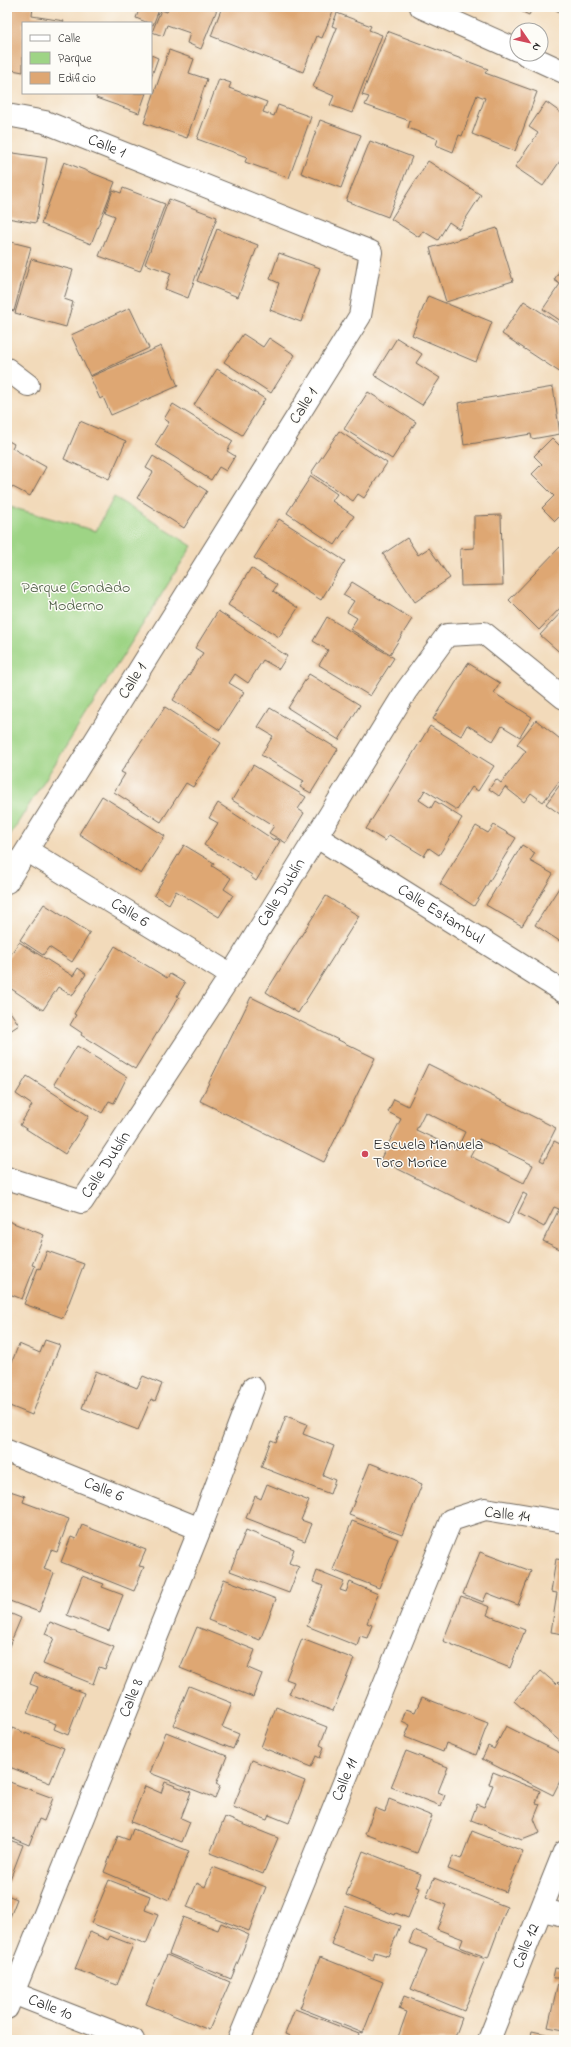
<svg xmlns="http://www.w3.org/2000/svg" width="571" height="2047" font-family="'Indie Flower',sans-serif">
  <style>
    .green { fill: #9ed485; stroke: #648058 }
    .building { fill: #dea773; fill-rule: evenodd }
    .lines { fill: none; stroke-linecap: round; stroke-linejoin: round }
    .minor-casing { stroke: #71685d; stroke-width: 24 }
    .minor { stroke: #fff; stroke-width: 22 }
    .poi-dot { fill: #d1495b; stroke: #fdfcf7; stroke-width: 1.5 }
    .labels { text-anchor: middle; dominant-baseline: central; stroke-width: 3; stroke-linejoin: round; paint-order: stroke }
    .street-label { font-size: 16px; fill: #2b2b2b; stroke: #fdfcf7 }
    .park-label { font-size: 16px; fill: #4e5e46; stroke: #fdfcf7 }
    .poi-label { font-size: 16px; fill: #2b2b2b; stroke: #fdfcf7; text-anchor: start }
  </style>
  <rect width="100%" height="100%" fill="#fdfcf7"/>
  <filter id="ink" filterUnits="userSpaceOnUse"><feTurbulence type="fractalNoise" baseFrequency=".025" numOctaves="2"/><feDisplacementMap in="SourceGraphic" scale="8" xChannelSelector="R" yChannelSelector="G"/><feConvolveMatrix kernelMatrix="1 2 1 2 8 2 1 2 1" color-interpolation-filters="sRGB"/></filter>
  <filter id="wash" filterUnits="userSpaceOnUse"><feTurbulence type="fractalNoise" baseFrequency=".012" numOctaves="4" result="noise"/><feDisplacementMap in="SourceGraphic" scale="16" xChannelSelector="R" yChannelSelector="G"/><feGaussianBlur stdDeviation="0.9" result="paint"/><feColorMatrix in="noise" values="0 0 0 0 0 0 0 0 0 0 0 0 0 0 0 0 0 1.4 0 .05"/><feComposite in="paint" operator="in"/></filter>
  <g filter="url(#wash)">
    <rect width="100%" height="100%" fill="#f2daba"/>
    <polygon class="green" points="114,497 192,546 7,840 7,506 96,531"/>
    <g id="blocks">
      <g class="building">
        <polygon points="11,7 33,7 32,16 64,21 63,23 23,23 23,72 7,69 7,11 10,12"/>
        <polygon points="140,7 160,7 153,25 136,18"/>
        <polygon points="169,7 218,7 201,49 187,43 190,33 167,25 163,36 152,32 161,10 167,12"/>
        <polygon points="222,7 323,7 333,11 322,38 317,36 303,72 211,36"/>
        <polygon points="512,7 533,7 529,15"/>
        <polygon points="551,7 564,7 564,15"/>
        <polygon points="337,13 371,26 369,30 382,35 352,113 330,105 334,96 313,87 337,28 332,26"/>
        <polygon points="387,31 488,69 485,73 537,92 515,151 472,134 485,98 477,95 462,136 459,135 453,152 436,145 438,139 408,128 410,121 365,105 369,97 362,95"/>
        <polygon points="169,50 194,59 189,73 207,79 187,138 144,123"/>
        <polygon points="151,55 158,58 151,78"/>
        <polygon points="219,79 231,83 229,88 267,102 263,112 274,116 278,105 311,117 289,178 245,162 247,157 197,139"/>
        <polygon points="97,93 146,93 139,113 96,98"/>
        <polygon points="546,102 564,115 564,163 560,161 543,186 515,167 538,133 529,127"/>
        <polygon points="320,120 361,135 341,188 301,173"/>
        <polygon points="370,141 412,157 388,217 346,201"/>
        <polygon points="7,152 47,158 36,223 7,218"/>
        <polygon points="428,161 481,195 459,229 449,222 438,240 423,231 419,237 391,219"/>
        <polygon points="64,162 115,182 91,244 41,224"/>
        <polygon points="123,188 165,204 140,271 99,256 115,216 105,212 113,190 121,193"/>
        <polygon points="169,199 217,217 188,298 165,289 171,273 145,264"/>
        <polygon points="497,228 513,281 446,302 430,248"/>
        <polygon points="217,229 258,245 238,297 197,281"/>
        <polygon points="7,241 31,247 14,311 7,309"/>
        <polygon points="279,253 320,268 301,322 270,310 279,283 270,279"/>
        <polygon points="31,259 73,270 64,299 73,302 66,327 15,313"/>
        <polygon points="563,265 564,266 564,323 543,309 560,284 554,280"/>
        <polygon points="428,296 492,322 476,362 412,335"/>
        <polygon points="524,301 564,327 564,375 502,334"/>
        <polygon points="130,308 149,348 90,376 71,335"/>
        <polygon points="243,334 263,347 269,338 295,355 271,393 224,362"/>
        <polygon points="397,338 422,354 416,363 440,378 422,405 374,375"/>
        <polygon points="161,346 178,386 111,415 103,397 100,399 90,377"/>
        <polygon points="217,369 265,399 242,435 194,405"/>
        <polygon points="553,387 560,434 532,439 531,434 464,445 458,403"/>
        <polygon points="368,392 416,422 392,459 344,429"/>
        <polygon points="173,404 233,441 227,451 235,456 226,471 219,467 211,480 155,445 169,422 164,419"/>
        <polygon points="80,421 126,441 109,479 64,459"/>
        <polygon points="339,431 387,463 364,498 358,494 353,501 311,473"/>
        <polygon points="552,438 562,448 564,446 564,512 555,521 542,508 554,496 532,474 542,464 534,456"/>
        <polygon points="7,440 14,444 12,448 46,467 30,496 9,485 7,489"/>
        <polygon points="153,456 207,491 184,528 137,498 153,472 146,468"/>
        <polygon points="311,476 337,494 332,501 354,516 335,545 287,513"/>
        <polygon points="501,515 503,585 461,586 460,549 474,548 474,516"/>
        <polygon points="279,519 345,561 321,600 254,558"/>
        <polygon points="407,538 418,555 429,548 450,578 415,602 383,554"/>
        <polygon points="560,547 564,551 564,604 539,630 509,600"/>
        <polygon points="251,568 277,585 273,591 298,608 279,637 228,605"/>
        <polygon points="352,582 412,619 390,654 350,629 357,618 347,612 354,601 343,595"/>
        <polygon points="564,609 564,656 540,635"/>
        <polygon points="218,611 287,656 279,669 263,660 248,683 235,674 229,683 244,692 220,730 173,700 203,653 195,648"/>
        <polygon points="327,617 394,658 370,696 319,665 328,650 313,641"/>
        <polygon points="468,663 500,683 494,693 532,717 520,737 502,726 493,741 467,725 461,736 433,719"/>
        <polygon points="309,674 360,705 339,740 288,708"/>
        <polygon points="165,707 221,743 193,787 186,783 161,822 114,792 125,774 121,772"/>
        <polygon points="270,708 338,749 311,793 300,787 304,781 261,755 273,736 258,727"/>
        <polygon points="536,720 564,742 564,775 543,802 531,793 524,802 505,787 499,796 489,789 496,779 501,783 526,751 517,744"/>
        <polygon points="430,726 494,766 478,791 472,787 457,810 425,790 419,800 431,808 435,801 462,818 439,855 429,848 424,856 389,835 385,841 366,829"/>
        <polygon points="253,765 306,797 298,809 304,813 286,843 269,833 274,826 232,800"/>
        <polygon points="564,779 564,817 546,804"/>
        <polygon points="102,796 165,836 141,874 79,834"/>
        <polygon points="218,803 274,840 275,838 280,841 256,881 251,877 252,875 204,845 218,823 209,818"/>
        <polygon points="494,825 516,838 474,906 440,884 476,826 488,833"/>
        <polygon points="184,845 214,863 212,866 231,878 224,889 233,895 219,917 176,891 169,904 154,895"/>
        <polygon points="522,845 535,853 530,861 553,874 522,926 486,905"/>
        <polygon points="564,880 564,944 535,925"/>
        <polygon points="326,896 359,916 298,1013 266,992"/>
        <polygon points="44,904 90,933 72,962 49,947 43,955 20,940"/>
        <polygon points="19,942 73,976 78,968 86,974 72,996 58,987 43,1010 7,986 7,960"/>
        <polygon points="115,946 167,978 170,974 185,983 177,996 179,997 135,1069 81,1035 82,1033 70,1025 76,1015 74,1014"/>
        <polygon points="251,997 375,1058 324,1162 200,1101"/>
        <polygon points="7,1007 19,1025 7,1033"/>
        <polygon points="77,1046 127,1077 114,1103 109,1101 102,1113 54,1084"/>
        <path d="M428,1064L556,1128L540,1160L544,1162L554,1141L564,1146V1251L543,1241L559,1209L554,1207L544,1227L518,1213L527,1195L523,1193L508,1224L380,1160L401,1119L388,1112L394,1099L408,1106ZM425,1112L465,1132L457,1149L416,1130ZM479,1139L533,1165L524,1183L470,1156Z"/>
        <polygon points="27,1076 89,1116 65,1154 20,1125 32,1105 16,1094"/>
        <polygon points="8,1221 44,1235 32,1265 35,1266 22,1299 7,1293"/>
        <polygon points="47,1251 84,1264 63,1318 24,1304 38,1268 40,1269"/>
        <polygon points="45,1340 60,1345 32,1415 7,1405 7,1374 19,1344 40,1353"/>
        <polygon points="96,1371 137,1388 143,1376 162,1384 155,1401 151,1399 138,1430 82,1408"/>
        <polygon points="286,1416 307,1424 303,1434 334,1446 323,1475 335,1480 330,1494 261,1467 271,1440 276,1442"/>
        <polygon points="370,1463 422,1484 402,1535 349,1515"/>
        <polygon points="267,1484 309,1501 301,1520 312,1524 305,1541 246,1518 255,1496 261,1499"/>
        <polygon points="7,1490 25,1496 23,1502 69,1519 57,1552 51,1550 44,1569 54,1573 39,1612 7,1600"/>
        <polygon points="352,1521 398,1539 379,1588 333,1570"/>
        <polygon points="82,1525 146,1550 139,1566 144,1567 134,1591 61,1562 71,1537 76,1539"/>
        <polygon points="246,1530 294,1549 289,1563 299,1567 289,1593 230,1571"/>
        <polygon points="480,1552 531,1571 518,1605 487,1593 483,1602 463,1594"/>
        <polygon points="556,1559 564,1560 564,1634 551,1632 557,1593 551,1592"/>
        <polygon points="317,1571 344,1582 340,1590 346,1592 350,1582 378,1594 367,1623 372,1625 367,1638 360,1636 357,1646 307,1626 323,1586 313,1582"/>
        <polygon points="82,1576 104,1584 102,1587 123,1595 109,1631 67,1615"/>
        <polygon points="224,1579 276,1599 260,1640 208,1620"/>
        <polygon points="461,1596 490,1607 487,1615 525,1630 510,1668 443,1641"/>
        <polygon points="7,1612 21,1618 7,1651"/>
        <polygon points="50,1622 114,1647 105,1669 99,1667 93,1684 43,1664 54,1638 45,1634"/>
        <polygon points="197,1627 255,1650 248,1668 262,1674 253,1697 180,1668"/>
        <polygon points="302,1639 354,1659 333,1711 289,1694 294,1682 286,1679"/>
        <polygon points="541,1671 556,1684 558,1682 564,1687 564,1745 514,1701"/>
        <polygon points="34,1673 84,1693 68,1735 54,1729 56,1724 27,1713 38,1687 30,1684"/>
        <polygon points="189,1686 232,1703 222,1727 239,1734 233,1749 173,1725"/>
        <polygon points="422,1697 488,1723 476,1755 446,1743 443,1752 405,1737 410,1725 402,1721 406,1709 415,1712"/>
        <polygon points="276,1707 327,1727 320,1745 324,1747 320,1758 316,1756 311,1767 261,1747"/>
        <polygon points="506,1726 564,1755 564,1773 553,1795 482,1759 488,1746 494,1749"/>
        <polygon points="12,1728 64,1748 50,1783 7,1766 7,1742"/>
        <polygon points="166,1732 227,1756 216,1784 220,1786 215,1798 150,1773"/>
        <polygon points="406,1751 448,1767 438,1792 445,1795 441,1806 391,1787"/>
        <polygon points="252,1760 305,1781 289,1823 269,1815 267,1820 233,1807"/>
        <polygon points="493,1772 540,1791 536,1803 540,1804 534,1819 540,1833 522,1840 471,1820 477,1804 484,1807 493,1785 489,1784"/>
        <polygon points="7,1781 53,1798 44,1821 39,1819 29,1845 7,1836"/>
        <polygon points="165,1782 191,1792 181,1818 190,1822 182,1842 131,1822 145,1786 161,1793"/>
        <polygon points="389,1799 432,1816 417,1853 365,1834 375,1808 385,1812"/>
        <polygon points="225,1817 278,1838 263,1874 210,1853"/>
        <polygon points="133,1829 189,1851 169,1900 104,1872 118,1836 129,1840"/>
        <polygon points="472,1831 523,1851 506,1892 448,1869 453,1856 461,1859"/>
        <polygon points="7,1839 23,1845 9,1882 7,1882"/>
        <polygon points="363,1851 421,1874 416,1887 420,1888 408,1918 396,1913 395,1915 346,1895"/>
        <polygon points="213,1867 266,1887 249,1931 187,1907 197,1883 205,1887"/>
        <polygon points="434,1878 507,1907 488,1958 460,1947 463,1939 437,1929 446,1905 426,1897"/>
        <polygon points="109,1880 150,1896 145,1910 158,1915 146,1944 91,1923"/>
        <polygon points="7,1895 17,1899 7,1925"/>
        <polygon points="345,1906 400,1926 388,1956 375,1952 373,1960 331,1944"/>
        <polygon points="183,1917 218,1930 221,1923 249,1935 231,1979 169,1954"/>
        <polygon points="414,1931 485,1959 464,2011 411,1989 427,1950 409,1943"/>
        <polygon points="90,1932 108,1940 110,1936 133,1945 117,1985 75,1969"/>
        <polygon points="167,1955 230,1982 209,2030 146,2004"/>
        <polygon points="320,1957 383,1982 363,2033 300,2008"/>
        <polygon points="563,1961 564,1961 564,2030 548,2027 559,1978 553,1978 555,1968 561,1969"/>
        <polygon points="404,1996 462,2018 454,2040 397,2040 407,2012 399,2009"/>
        <polygon points="295,2009 359,2034 356,2040 288,2040 290,2036 285,2034"/>
        <polygon points="532,2031 564,2038 564,2040 530,2040"/>
      </g>
    </g>
  </g>
  <g filter="url(#ink)">
    <use href="#blocks" fill-opacity="0" stroke="#71685d" stroke-width="1"/>
    <g class="lines">
      <g class="minor-casing">
        <g id="minor">
          <polyline points="421,7 517,50"/>
          <polyline points="525,54 564,72"/>
          <path id="s1" d="M7,115L45,122L371,252L360,316L7,882"/>
          <polyline points="7,369 28,385"/>
          <path id="s2" d="M317,837L564,992"/>
          <path id="s3" d="M28,851L231,975"/>
          <path id="s4" d="M7,1178L82,1202L231,975L406,691L447,635L484,633L564,698"/>
          <path id="s5" d="M7,1451L200,1529"/>
          <polyline points="542,1910 564,1915"/>
          <path id="s6" d="M13,1993L133,2040"/>
          <path id="s7" d="M7,2008L200,1529L253,1388"/>
          <path id="s8" d="M239,2040L451,1520L485,1509L564,1522"/>
          <path id="s9" d="M489,2040L564,1852"/>
        </g>
      </g>
      <use href="#minor" class="minor"/>
    </g>
  </g>
  <circle class="poi-dot" cx="365" cy="1154" r="4"/>
  <g class="labels">
    <g class="street-label">
      <text stroke="none"><textPath href="#s1" startOffset="105">Calle 1</textPath></text>
      <text transform="translate(304 406) rotate(-58)">Calle 1</text>
      <text transform="translate(133 681) rotate(-58)">Calle 1</text>
      <text stroke="none"><textPath href="#s4" startOffset="447">Calle Dublín</textPath></text>
      <text stroke="none"><textPath href="#s3" startOffset="119">Calle 6</textPath></text>
      <text stroke="none"><textPath href="#s2" startOffset="146">Calle Estambul</textPath></text>
      <text stroke="none"><textPath href="#s4" startOffset="123">Calle Dublín</textPath></text>
      <text stroke="none"><textPath href="#s5" startOffset="104">Calle 6</textPath></text>
      <text transform="translate(507 1515) rotate(6)">Calle 14</text>
      <text stroke="none"><textPath href="#s7" startOffset="334">Calle 8</textPath></text>
      <text stroke="none"><textPath href="#s8" startOffset="281">Calle 11</textPath></text>
      <text stroke="none"><textPath href="#s9" startOffset="101">Calle 12</textPath></text>
      <text stroke="none"><textPath href="#s6" startOffset="40">Calle 10</textPath></text>
    </g>
    <g class="park-label">
      <text x="76" y="588">Parque Condado<tspan x="76" dy="18">Moderno</tspan></text>
    </g>
    <g class="poi-label">
      <text x="373" y="1145">Escuela Manuela<tspan x="373" dy="18">Toro Morice</tspan></text>
    </g>
  </g>
  <rect width="571" height="2047" fill="none" stroke="#fdfcf7" stroke-width="24"/>
  <rect x="22" y="22" width="130" height="72" fill="#fdfcf7" stroke="#a9a8a5"/>
  <rect x="30" y="35" width="20" height="6" fill="#ffffff" stroke="#a9a8a5"/>
  <text x="58" y="42" font-size="12" fill="#2b2b2b">Calle</text>
  <rect x="30" y="52" width="20" height="12" fill="#9ed485" stroke="#a9a8a5"/>
  <text x="58" y="62" font-size="12" fill="#2b2b2b">Parque</text>
  <rect x="30" y="72" width="20" height="12" fill="#dea773" stroke="#a9a8a5"/>
  <text x="58" y="82" font-size="12" fill="#2b2b2b">Edificio</text>
  <g transform="translate(529 42) rotate(124)"><circle r="19" fill="#fdfcf7" stroke="#a9a8a5"/>
  <path d="M0-3L7 15L0 10L-7 15Z" fill="#d1495b"/>
  <text y="-6" font-size="11" font-weight="bold" text-anchor="middle" fill="#2b2b2b">N</text>
  </g>
</svg>
